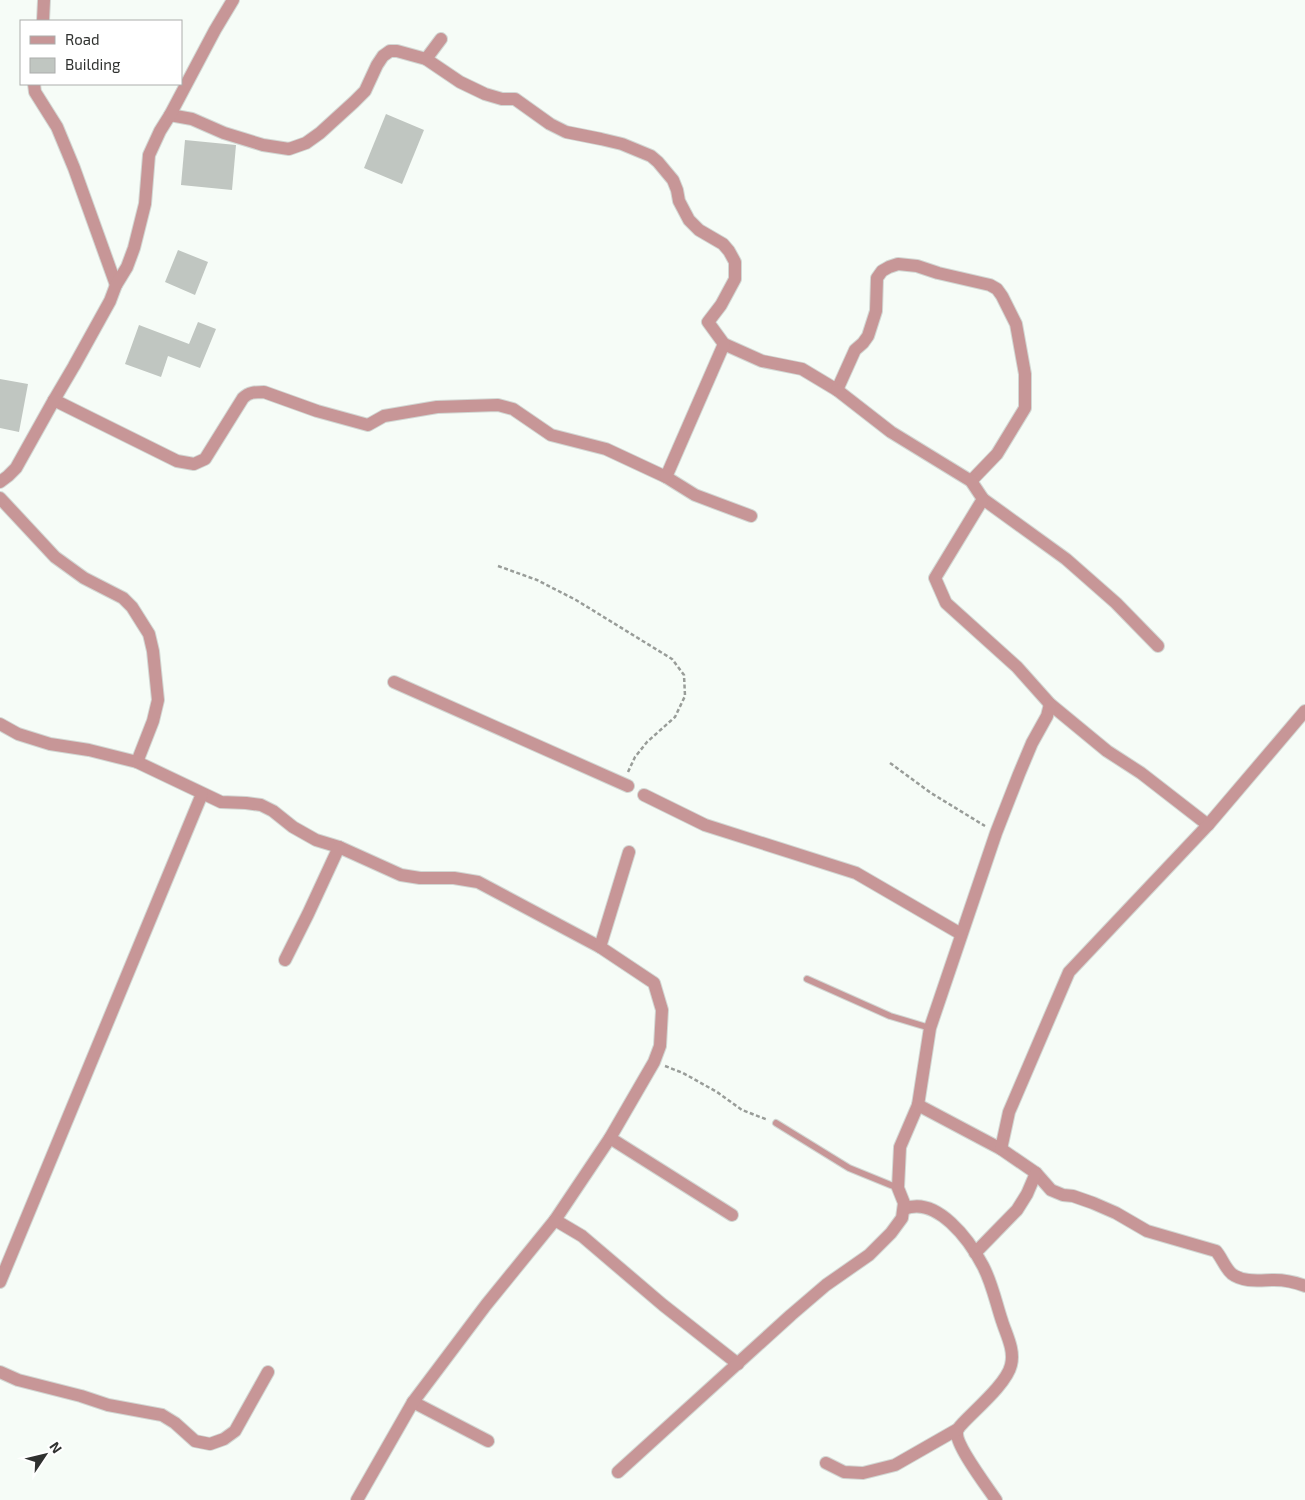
<svg xmlns="http://www.w3.org/2000/svg" width="1305" height="1500" font-family="'Exo 2',sans-serif">
  <style>
    .building { fill: #c0c6c1 }
    .lines { fill: none; stroke-linecap: round; stroke-linejoin: round }
    .lane-casing { stroke: #d2d7d3; stroke-width: 8 }
    .street-casing { stroke: #d2d7d3; stroke-width: 14 }
    .path { stroke: #999d99; stroke-width: 2.5; stroke-dasharray: 4 2.5; stroke-linecap: butt }
    .lane { stroke: #c79697; stroke-width: 6 }
    .street { stroke: #c79697; stroke-width: 12 }
  </style>
  <rect width="100%" height="100%" fill="#f6fcf7"/>
  <g class="building">
    <polygon points="386,114 424,130 402,184 364,168"/>
    <polygon points="185,140 236,145 232,190 181,185"/>
    <polygon points="178,250 208,262 195,295 165,282"/>
    <polygon points="198,322 216,329 200,368 168,356 161,377 125,364 139,325 189,344"/>
    <polygon points="0,379 28,384 19,432 0,428"/>
  </g>
  <g class="lines">
    <g class="lane-casing">
      <g id="lane">
        <polyline points="807,979 890,1016 930,1028"/>
        <polyline points="776,1123 849,1168 898,1188"/>
      </g>
    </g>
    <g class="street-casing">
      <g id="street">
        <polyline points="43,21 44,0"/>
        <polyline points="426,59 441,39"/>
        <polyline points="34,84 35,92 57,127 74,168 116,285"/>
        <polyline points="170,115 192,119 224,133 263,145 289,149 306,143 320,133 354,102 365,91 377,65 383,56 390,51 397,51 426,59 460,82 485,94 502,99 515,99 550,124 566,132 601,139 622,144 651,156 658,162 673,180 677,190 679,201 689,220 699,230 723,244 729,251 735,262 735,279 721,305 708,322 724,344 762,361 802,369 837,390 855,350 863,343 868,336 876,311 877,278 882,271 889,267 898,264 917,266 938,273 990,285 997,289 1002,296 1016,324 1025,374 1025,408 997,454 971,481"/>
        <polyline points="837,390 891,432 971,481 983,499 1066,559 1116,603 1158,646"/>
        <path d="M54,400L177,461L194,464L205,459L243,398C249,392 255,392 264,392L317,411L368,425L384,416L437,407L498,405L513,409L551,435L606,449L666,477L695,495L751,516"/>
        <polyline points="666,477 724,344"/>
        <polyline points="0,482 8,476 16,468 54,400 74,366 110,301 116,285 127,267 134,248 145,204 149,155 160,131 170,115 215,30 233,0"/>
        <polyline points="0,498 55,557 84,578 123,598 132,607 149,634 153,651 158,700 153,721 137,762"/>
        <polyline points="983,499 935,578 946,603 1017,667 1050,704 1107,751 1141,773 1208,825"/>
        <polyline points="394,682 628,786"/>
        <polyline points="0,724 18,734 50,744 89,750 137,762 221,802 246,803 261,805 273,811 293,827 316,840 339,847 401,875 420,878 454,878 478,882 600,947"/>
        <polyline points="644,795 705,825 856,873 961,934"/>
        <polyline points="629,852 600,947 654,983 662,1010 660,1046 654,1062 610,1138 555,1220 582,1236 663,1305 738,1364"/>
        <polyline points="285,960 308,914 339,847"/>
        <path d="M918,1105L1001,1149L1036,1173L1051,1190L1063,1195L1073,1196L1093,1203L1116,1213L1147,1231L1216,1251C1222,1258 1225,1268 1232,1274C1244,1283 1261,1280 1274,1280C1285,1280 1295,1282 1305,1286"/>
        <polyline points="610,1138 732,1215"/>
        <polyline points="1001,1149 1009,1112 1069,972 1208,825 1305,711"/>
        <path d="M904,1209C937,1195 970,1241 983,1266C992,1283 996,1303 1002,1321C1006,1334 1015,1350 1011,1365C1007,1383 976,1409 963,1423C960,1426 957,1429 957,1433C956,1446 988,1488 996,1500"/>
        <polyline points="975,1253 1017,1210 1027,1194 1036,1173"/>
        <polyline points="0,1282 202,794"/>
        <polyline points="0,1372 18,1380 81,1396 108,1405 162,1415 175,1423 195,1441 210,1444 224,1439 235,1431 268,1372"/>
        <polyline points="413,1402 488,1441"/>
        <polyline points="826,1463 844,1472 863,1473 895,1465 958,1429"/>
        <polyline points="618,1472 791,1315 826,1285 869,1255 891,1233 902,1218 904,1203 898,1188 900,1147 918,1105 930,1028 996,833 1019,774 1032,743 1047,716 1050,704"/>
        <polyline points="357,1500 413,1402 486,1305 555,1220"/>
      </g>
    </g>
    <g class="path">
      <polyline points="498,566 537,580 576,600 672,659 684,675 685,696 675,717 647,742 635,757 628,772"/>
      <polyline points="890,763 931,793 985,826"/>
      <polyline points="665,1066 683,1073 717,1092 742,1110 768,1120"/>
    </g>
    <use href="#lane" class="lane"/>
    <use href="#street" class="street"/>
  </g>
  <rect x="20" y="20" width="162" height="65" fill="#ffffff" stroke="#acadac"/>
  <rect x="30" y="36" width="25" height="8" fill="#c79697" stroke="#acadac"/>
  <text x="65" y="45" font-size="15" fill="#2f312f">Road</text>
  <rect x="30" y="58" width="25" height="15" fill="#c0c6c1" stroke="#acadac"/>
  <text x="65" y="70" font-size="15" fill="#2f312f">Building</text>
  <g transform="translate(45 1455) rotate(55)" stroke="#ffffff" stroke-width="4" paint-order="stroke">
  <path d="M0-4L9 19L0 12L-9 19Z" fill="#2f312f"/>
  <text y="-8" font-size="14" font-weight="bold" text-anchor="middle" fill="#2f312f">N</text>
  </g>
</svg>
